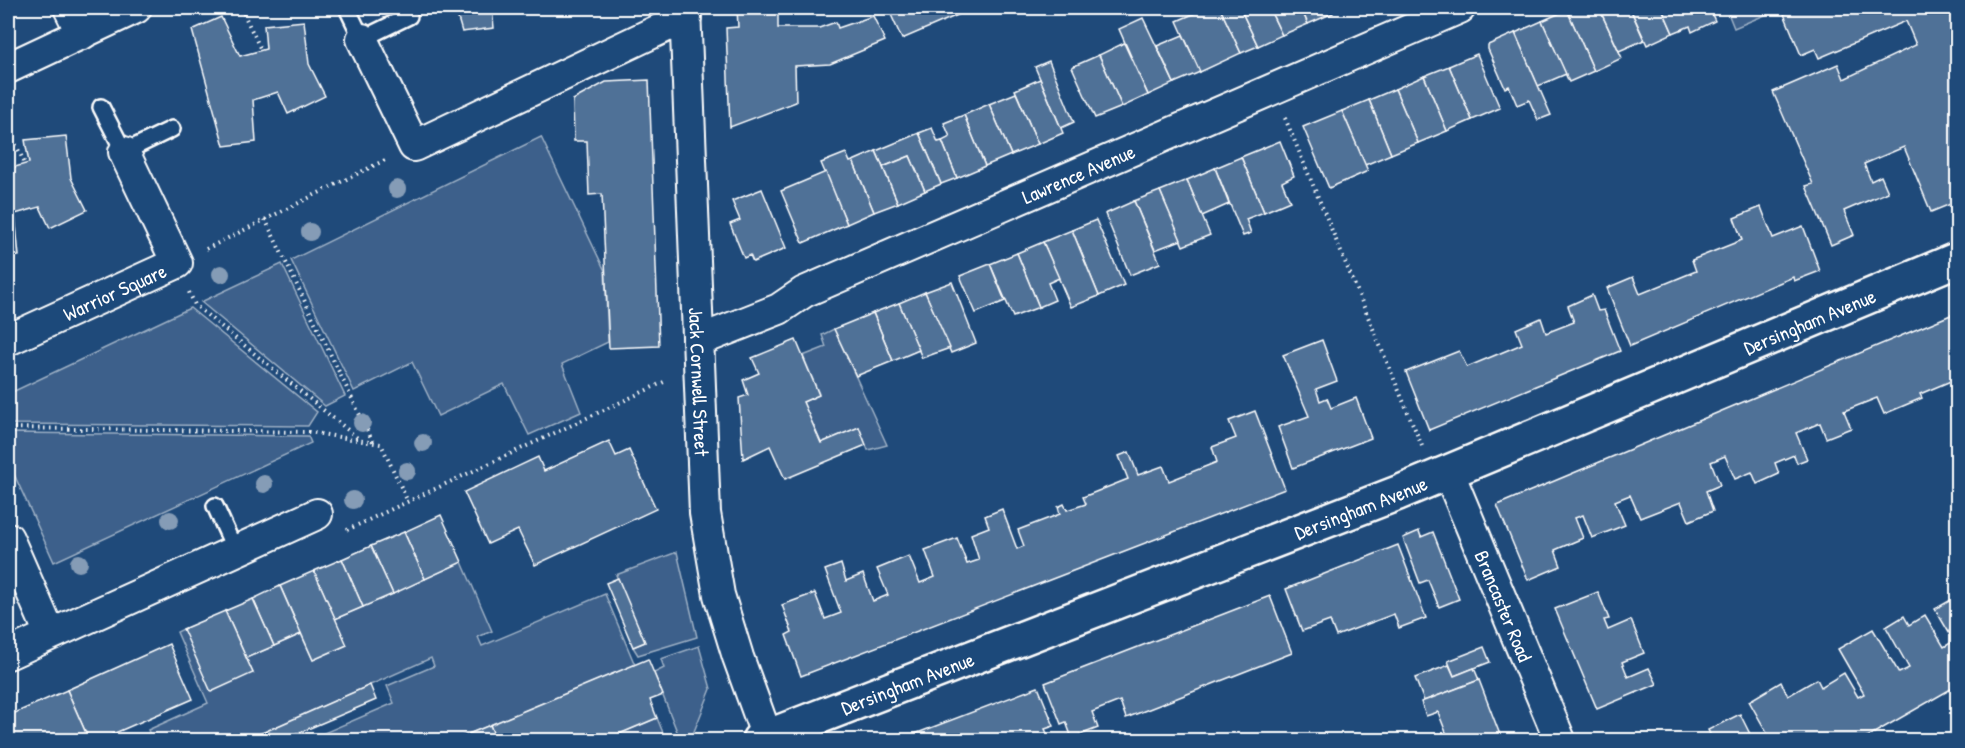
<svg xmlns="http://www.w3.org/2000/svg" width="1965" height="748" font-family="'Patrick Hand',sans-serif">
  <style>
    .green { fill: #3c618b; stroke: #9eb0c5; stroke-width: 1.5 }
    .building { fill: #507197; stroke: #fff; stroke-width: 1.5 }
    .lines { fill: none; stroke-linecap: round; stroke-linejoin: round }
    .service-casing { stroke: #fff; stroke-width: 20 }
    .minor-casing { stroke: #fff; stroke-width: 34 }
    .secondary-casing { stroke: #fff; stroke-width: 38 }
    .path { stroke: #fff; stroke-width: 4; stroke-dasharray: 1.5 4.5; stroke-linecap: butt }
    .service { stroke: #1f4a7a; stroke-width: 15 }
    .minor { stroke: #1f4a7a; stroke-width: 30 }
    .secondary { stroke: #1f4a7a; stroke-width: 33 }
    .tree { fill: #859cb6 }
    .labels { text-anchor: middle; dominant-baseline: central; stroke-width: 5; stroke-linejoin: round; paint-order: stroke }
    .street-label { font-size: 20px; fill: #fff; stroke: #1f4a7a }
  </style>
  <rect width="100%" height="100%" fill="#1f4a7a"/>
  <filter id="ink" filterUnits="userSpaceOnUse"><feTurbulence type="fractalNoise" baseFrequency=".0167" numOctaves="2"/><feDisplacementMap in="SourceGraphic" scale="12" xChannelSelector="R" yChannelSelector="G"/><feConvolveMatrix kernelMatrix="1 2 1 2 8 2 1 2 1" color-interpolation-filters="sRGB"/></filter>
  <g filter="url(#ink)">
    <g class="green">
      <polygon points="1726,8 1770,8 1772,12 1734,28"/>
      <polygon points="541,137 605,271 608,342 562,364 581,412 529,435 504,384 438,416 412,362 354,391 291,260"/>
      <polygon points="282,264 345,396 325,406 201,302"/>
      <polygon points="190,308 317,412 308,426 8,424 8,394"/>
      <polygon points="834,329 887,445 868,450 859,427 821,443 803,402 819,394 803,356 826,347 822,335"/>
      <polygon points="8,433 308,436 311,443 54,562 8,461"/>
      <polygon points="677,552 697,637 638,655 633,647 645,642 616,575"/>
      <polygon points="462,562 492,631 478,637 482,646 605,594 635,665 454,740 328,740 324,733 394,703 387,686 434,666 431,658 246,740 152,740 148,730 208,703 177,632 183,629 253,673 246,658 301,634 313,660 346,645 335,619"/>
      <polygon points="699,646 711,689 693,734 680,739 654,673 664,668 661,659"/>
      <polygon points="657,718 666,740 605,740"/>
    </g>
    <g class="building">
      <polygon points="455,8 492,8 494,28 462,32"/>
      <polygon points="737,8 778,8 778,28 819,28 836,22 838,28 873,16 885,41 830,64 795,66 796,102 730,127 726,28 738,27"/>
      <polygon points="888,8 974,8 902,39"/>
      <polygon points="1207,8 1220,8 1241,53 1200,72 1177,21"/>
      <polygon points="1220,8 1240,8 1258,46 1241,53"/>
      <polygon points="1240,8 1269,8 1282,35 1258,46"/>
      <polygon points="1269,8 1301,8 1308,24 1282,35"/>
      <polygon points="1301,8 1331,8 1333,13 1308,24"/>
      <polygon points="1572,8 1599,8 1622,58 1594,71 1567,10"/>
      <polygon points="1599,8 1630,8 1644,40 1619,51"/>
      <polygon points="1630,8 1662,8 1673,33 1647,45"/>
      <polygon points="1662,8 1709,8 1715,21 1692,32 1690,26 1673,33"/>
      <polygon points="1798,8 1947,8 1958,32 1958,201 1931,212 1904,147 1864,164 1871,181 1881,176 1888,192 1844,211 1854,235 1831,245 1806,186 1813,184 1773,92 1838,64 1844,79 1916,45 1906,21 1819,58 1815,49 1801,55 1784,14"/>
      <polygon points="1567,10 1594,71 1569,82 1542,21"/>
      <polygon points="221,17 240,56 266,49 264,25 304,21 309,64 325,96 288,114 278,92 253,100 256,142 224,146 192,30"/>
      <polygon points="1143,18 1174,83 1148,95 1119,29"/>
      <polygon points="1542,21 1566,74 1538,86 1515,33"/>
      <polygon points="1515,33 1551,115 1538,120 1529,100 1517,105 1509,86 1505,88 1488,49 1488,45"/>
      <polygon points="1183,35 1200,72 1174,83 1157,46"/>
      <polygon points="1124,43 1148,95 1122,107 1099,55"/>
      <polygon points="1477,54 1500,108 1472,120 1449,66"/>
      <polygon points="1099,55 1122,107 1095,118 1072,67"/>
      <polygon points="1049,61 1074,122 1061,128 1035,67"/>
      <polygon points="1449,66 1472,120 1447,131 1424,76"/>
      <polygon points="1424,76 1447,131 1418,143 1395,89"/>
      <polygon points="1040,79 1063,133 1038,144 1015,90"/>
      <polygon points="649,80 659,346 609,348 602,194 589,195 587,141 574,141 573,100 606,82"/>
      <polygon points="1395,89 1418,143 1391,154 1369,100"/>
      <polygon points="1016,93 1038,144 1011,155 989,104"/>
      <polygon points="1369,100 1391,154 1365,165 1342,111"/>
      <polygon points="989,104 1011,155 985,166 964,115"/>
      <polygon points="1342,111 1368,171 1329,188 1303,127"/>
      <polygon points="964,115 985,166 957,178 942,141 950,137 944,123"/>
      <polygon points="932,128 938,142 942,141 957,178 941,184 919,133"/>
      <polygon points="919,133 941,184 925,191 910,156 883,167 876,151"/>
      <polygon points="66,136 71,178 87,210 50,228 40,207 15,214 19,256 8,258 8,169 29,163 25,140"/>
      <polygon points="1280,141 1294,176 1282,182 1290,201 1264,212 1241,157"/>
      <polygon points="876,151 898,203 874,212 853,161"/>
      <polygon points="846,153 850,162 853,161 874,212 847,224 821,163"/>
      <polygon points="910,156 925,191 898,203 883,167"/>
      <polygon points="1241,157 1264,212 1246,219 1251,233 1243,236 1215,168"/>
      <polygon points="1215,168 1229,204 1202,216 1187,180"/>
      <polygon points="826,172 847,224 803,243 781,191"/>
      <polygon points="1187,180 1210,235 1183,246 1160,191"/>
      <polygon points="762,189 786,248 753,262 750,255 744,258 730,224 740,220 732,201"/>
      <polygon points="1160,191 1181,240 1155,250 1134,201"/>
      <polygon points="1134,201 1160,263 1130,275 1105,214"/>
      <polygon points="1761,207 1773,238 1803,226 1820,271 1794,281 1793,277 1630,346 1607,288 1633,277 1640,294 1696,271 1692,260 1742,240 1734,218"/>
      <polygon points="1096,220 1124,285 1099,296 1072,230"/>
      <polygon points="1072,230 1099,296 1071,307 1043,242"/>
      <polygon points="1043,242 1059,278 1048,283 1055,300 1039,307 1017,253"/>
      <polygon points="1017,253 1039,307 1013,317 990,264"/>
      <polygon points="990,264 1005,301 976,313 960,276"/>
      <polygon points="952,282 976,343 951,353 925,292"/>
      <polygon points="925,292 950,348 922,358 899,303"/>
      <polygon points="1592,295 1598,311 1604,310 1620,351 1429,430 1406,372 1459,351 1467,367 1522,344 1516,329 1541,318 1546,333 1574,322 1568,306"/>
      <polygon points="899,303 919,350 893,361 873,313"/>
      <polygon points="1958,312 1958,378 1920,394 1922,398 1884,414 1877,398 1844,411 1851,428 1826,438 1820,423 1796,433 1807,459 1797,463 1794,455 1775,463 1779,474 1757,484 1752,472 1735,479 1725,456 1711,462 1720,485 1706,491 1713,511 1689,521 1681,502 1640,518 1630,495 1615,501 1625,525 1592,538 1583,515 1575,518 1583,538 1555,550 1561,566 1528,580 1497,505"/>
      <polygon points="873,313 893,361 856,376 834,329"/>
      <polygon points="796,340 819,395 803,402 821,443 859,427 866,445 785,479 770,446 743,459 739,398 748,395 743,380 759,373 752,358"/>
      <polygon points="1322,340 1337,381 1316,389 1320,401 1327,398 1331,408 1356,398 1371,438 1293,468 1278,427 1309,416 1283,355"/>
      <polygon points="1255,411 1285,489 801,676 786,635 792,632 782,605 815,593 825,619 841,613 825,570 841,564 846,581 863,574 873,601 888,595 877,569 909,556 920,583 935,577 925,550 957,538 967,564 979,560 971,534 989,527 985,516 1002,509 1017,549 1024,546 1018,530 1060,514 1058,507 1064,504 1067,510 1086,504 1083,497 1128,479 1119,456 1129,452 1138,475 1163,466 1169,481 1217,462 1212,447 1236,438 1229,421"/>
      <polygon points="609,441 616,456 629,450 656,509 535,565 518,530 488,544 464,492 538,457 544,471"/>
      <polygon points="441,515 462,562 425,579 404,532"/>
      <polygon points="1419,531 1421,537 1433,532 1459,599 1439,607 1428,580 1420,583 1403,538"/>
      <polygon points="404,532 425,579 393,594 371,546"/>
      <polygon points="1398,545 1426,618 1399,628 1394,614 1336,636 1330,621 1302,631 1286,589"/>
      <polygon points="371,546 393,594 363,607 342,559"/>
      <polygon points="342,559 363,607 335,619 314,571"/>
      <polygon points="314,571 347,645 313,660 280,586"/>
      <polygon points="618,578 645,642 633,647 606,583"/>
      <polygon points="280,586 301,634 274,646 253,599"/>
      <polygon points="1598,592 1609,619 1604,620 1608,630 1631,620 1644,653 1622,662 1628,677 1649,668 1657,684 1597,709 1555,609"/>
      <polygon points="1270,596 1292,653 1126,718 1120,701 1092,712 1098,728 1072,738 1066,722 1061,724 1045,683"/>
      <polygon points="1958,596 1958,685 1862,740 1771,740 1749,701 1781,682 1788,696 1817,679 1821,687 1844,673 1858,697 1864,694 1838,649 1873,629 1899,673 1909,668 1886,627 1904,616 1909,625 1925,615 1944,647 1954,641 1935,609"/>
      <polygon points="253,599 274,646 246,658 225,611"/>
      <polygon points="225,611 253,673 211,692 183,629"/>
      <polygon points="169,644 193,699 99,740 89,740 67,690"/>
      <polygon points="1484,647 1490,662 1454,676 1448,661"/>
      <polygon points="648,659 663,695 650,700 657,718 605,740 496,740 490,725"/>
      <polygon points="1449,665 1454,676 1474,668 1479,680 1424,701 1415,678"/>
      <polygon points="1479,680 1502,740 1449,740 1438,712 1426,716 1421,702"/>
      <polygon points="370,685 376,700 282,740 246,740"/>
      <polygon points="1038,687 1054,726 1045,729 1050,740 899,740"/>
      <polygon points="67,690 89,740 8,740 8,716"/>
      <polygon points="1740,714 1753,740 1713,740 1708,730"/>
      <polygon points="490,725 496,740 454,740"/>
    </g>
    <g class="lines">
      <g class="service-casing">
        <g id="service">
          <polyline points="347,8 362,39 409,16"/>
          <polyline points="101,107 124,152 172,129"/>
          <polyline points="215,506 235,550"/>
        </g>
      </g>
      <g class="minor-casing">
        <g id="minor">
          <polyline points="69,8 82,34"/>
          <path id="s1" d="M685,8L705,513L719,595L738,657L767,737"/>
          <polyline points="362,39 414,146 686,17"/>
          <polyline points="8,68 136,8"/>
          <path id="s2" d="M8,340L177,263L124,152"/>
          <path id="s3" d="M698,341L779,309L804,292L1460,8"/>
          <path id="s4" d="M1448,471L1560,740"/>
          <polyline points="8,538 50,634"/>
          <polyline points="8,654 317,514"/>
        </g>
      </g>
      <g class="secondary-casing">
        <g id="secondary">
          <path id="s5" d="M759,740L1398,493L1958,259"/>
        </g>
      </g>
      <g class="path">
        <polyline points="241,8 261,50"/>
        <polyline points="1285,118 1422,446"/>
        <polyline points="8,128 25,164"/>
        <polyline points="265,219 373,442"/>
        <polyline points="206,249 385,160"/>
        <polyline points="189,292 195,305 360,440"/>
        <polyline points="8,428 309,432 381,444 408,502"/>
        <polyline points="347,530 666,381"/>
      </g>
      <use href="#service" class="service"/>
      <use href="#minor" class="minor"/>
      <use href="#secondary" class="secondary"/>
    </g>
    <g class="tree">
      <circle cx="397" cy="189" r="9"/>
      <circle cx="310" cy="232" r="9"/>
      <circle cx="221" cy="274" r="9"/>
      <circle cx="362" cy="423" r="9"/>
      <circle cx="423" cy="443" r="9"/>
      <circle cx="407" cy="471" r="9"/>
      <circle cx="264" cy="484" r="9"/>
      <circle cx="353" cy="500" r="9"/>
      <circle cx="170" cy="520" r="9"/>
      <circle cx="79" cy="563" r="9"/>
    </g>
  </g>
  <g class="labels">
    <g class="street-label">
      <text stroke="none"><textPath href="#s3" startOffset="416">Lawrence Avenue</textPath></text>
      <text stroke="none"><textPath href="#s2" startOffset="117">Warrior Square</textPath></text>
      <text stroke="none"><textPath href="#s5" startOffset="1131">Dersingham Avenue</textPath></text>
      <text stroke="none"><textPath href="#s1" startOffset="374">Jack Cornwell Street</textPath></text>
      <text stroke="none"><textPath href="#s5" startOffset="645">Dersingham Avenue</textPath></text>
      <text stroke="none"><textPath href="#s4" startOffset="146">Brancaster Road</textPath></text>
      <text stroke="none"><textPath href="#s5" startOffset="159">Dersingham Avenue</textPath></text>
    </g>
  </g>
  <rect width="1965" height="748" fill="none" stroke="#1f4a7a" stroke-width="30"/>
  <rect x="15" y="15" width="1935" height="718" fill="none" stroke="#fff" stroke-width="2" filter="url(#ink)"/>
</svg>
